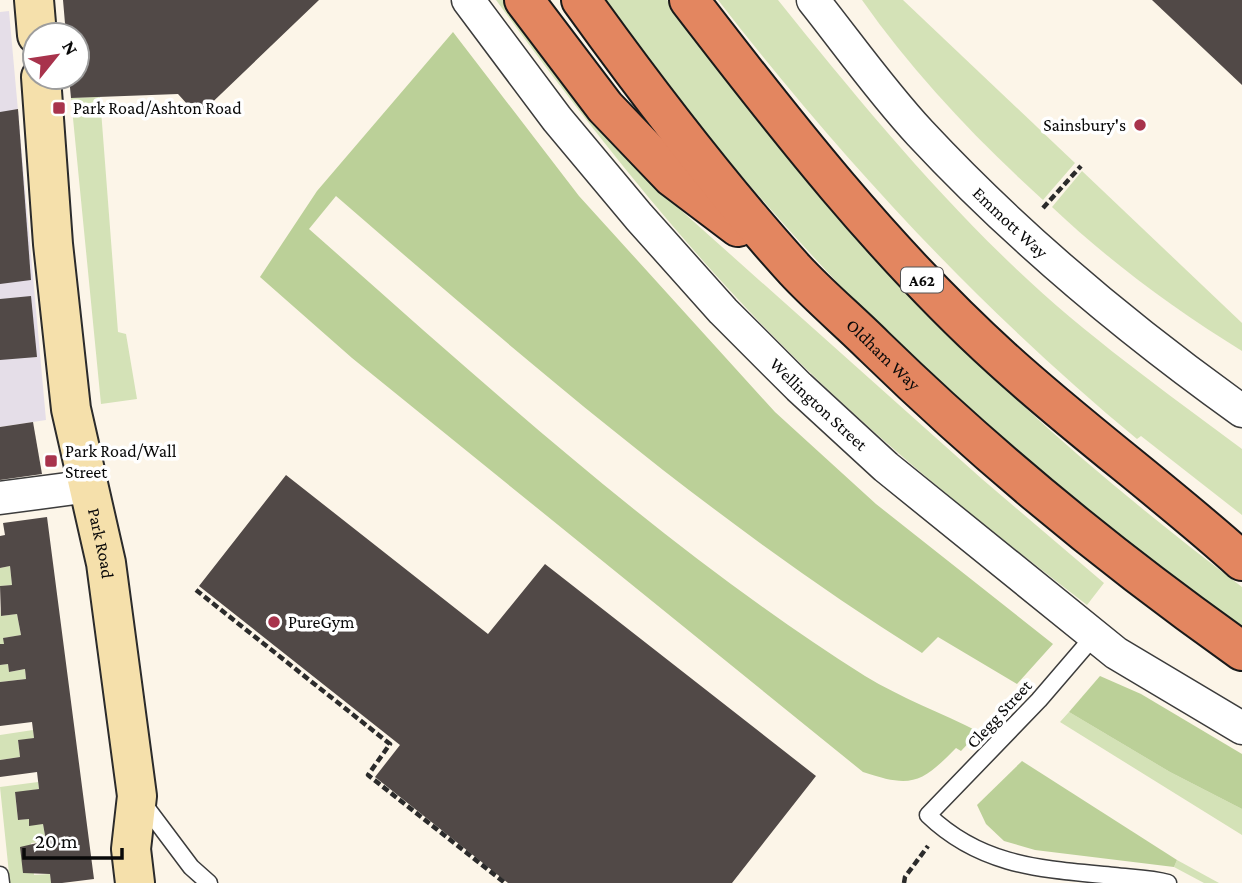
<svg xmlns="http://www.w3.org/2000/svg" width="1242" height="883" font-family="'Crimson Pro',serif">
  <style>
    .industrial { fill: #e5dee8 }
    .green { fill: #d4e2b7 }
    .forest { fill: #bbd098 }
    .building { fill: #514947 }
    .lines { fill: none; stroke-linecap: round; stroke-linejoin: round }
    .lane-casing { stroke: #3c3c3c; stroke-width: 19 }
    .street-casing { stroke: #3c3c3c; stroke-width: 35 }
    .secondary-casing { stroke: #2b2b2b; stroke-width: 42 }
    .highway-casing { stroke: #1a1a1a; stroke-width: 42 }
    .path { stroke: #2b2b2b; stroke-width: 4.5; stroke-dasharray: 7 3.5; stroke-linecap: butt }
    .lane { stroke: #fff; stroke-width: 16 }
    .street { stroke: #fff; stroke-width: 32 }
    .secondary { stroke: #f5e0ab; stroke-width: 38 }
    .highway { stroke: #e38660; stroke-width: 38 }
    .poi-dot { fill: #a8334c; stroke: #fff; stroke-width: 2.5 }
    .labels { text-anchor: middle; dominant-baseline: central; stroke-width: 7; stroke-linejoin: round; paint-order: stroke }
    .shield { fill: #fff; stroke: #535353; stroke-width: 2 }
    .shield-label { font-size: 16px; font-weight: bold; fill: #090909 }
    .poi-label { font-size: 18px; fill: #090909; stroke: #fff; text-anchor: start }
    .street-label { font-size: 18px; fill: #090909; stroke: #fff }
  </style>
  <rect width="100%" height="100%" fill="#fcf5e8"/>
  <polygon class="industrial" points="9,11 46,420 0,427 0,12"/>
  <g class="green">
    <path d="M496,0H503L548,63L614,144L684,213L982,479L1104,583L1087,605C996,535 905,463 822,384C700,269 595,135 496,0Z"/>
    <path d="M605,0H667C755,112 844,225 943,327C1035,423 1137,507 1242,587V627C1174,580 1106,533 1043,479C923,379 803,251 704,131C670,89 638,43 605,0Z"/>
    <path d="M718,0H778C852,92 925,181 1010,263C1081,332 1163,390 1242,449V515L1141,436L1137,439C980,309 843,161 718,0Z"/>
    <path d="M862,0H903L1075,163L1043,200C976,139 914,74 862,0Z"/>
    <polygon points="100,97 118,332 126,334 137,399 101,404 71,98"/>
    <path d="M1082,171L1242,323V351C1174,309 1109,261 1052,207Z"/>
    <polygon points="10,566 12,585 0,586 0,568"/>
    <polygon points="0,608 1,616 17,614 21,635 4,638 4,644 0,644"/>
    <polygon points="8,664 9,672 25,669 26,679 0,682 0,665"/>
    <polygon points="1069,712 1170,772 1242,809 1242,835 1060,722"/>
    <polygon points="33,730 34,738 18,741 20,757 0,760 0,735"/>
    <polygon points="38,782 39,789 15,793 18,820 29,819 29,825 43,824 46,841 31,843 34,875 50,874 51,883 10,883 0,787"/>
    <polygon points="1177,860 1219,883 1204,883 1174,867"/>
  </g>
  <g class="forest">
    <path d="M453,32L579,196L775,412L876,504L1053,644L1017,684L938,637L922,653C710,520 524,359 336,196L309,229C487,386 664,549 865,676C901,698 942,713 979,732L961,751L956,748C921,784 911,788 863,772L352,358L260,277L317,191Z"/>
    <polygon points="1100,676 1141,694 1242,754 1242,809 1170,772 1069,712"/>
    <polygon points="1022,761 1177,860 1174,867 1035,850 1004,841 986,824 977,805"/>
  </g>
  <g class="building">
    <polygon points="63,0 319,0 198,116 178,94 71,98 69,77 77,77 77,35 66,35"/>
    <polygon points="1152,0 1242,0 1242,85"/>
    <polygon points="18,109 31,280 0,284 0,112"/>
    <polygon points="31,296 37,357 0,360 0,299"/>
    <polygon points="33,422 42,474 0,480 0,427"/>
    <polygon points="286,475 488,634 545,564 816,776 732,883 508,883 375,777 400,745 199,586"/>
    <polygon points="47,517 94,879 62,883 51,883 50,874 23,873 20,847 46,841 43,824 29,826 29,819 18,820 15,792 39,789 37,772 0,777 0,760 20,757 18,740 34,738 32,722 0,726 0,682 26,679 25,669 9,672 8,664 0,665 0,644 4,644 3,638 21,635 17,614 1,616 0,586 12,585 10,566 0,568 0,536 5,535 3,523"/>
  </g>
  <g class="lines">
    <g class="lane-casing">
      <g id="lane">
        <path d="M1094,636L1039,700L928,815C982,867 1043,869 1114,876C1132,878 1151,878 1168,883"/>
        <polyline points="143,803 191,867 209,883"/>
        <polyline points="0,875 1,883"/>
      </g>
    </g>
    <g class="street-casing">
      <g id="street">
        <path id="s1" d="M468,0L557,119L639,217L723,311L799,387L886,467L1116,653L1242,728"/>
        <path id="s2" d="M813,0C848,44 881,91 920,133C1017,237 1126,328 1242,411"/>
        <polyline points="0,498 90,486"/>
      </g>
    </g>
    <g class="secondary-casing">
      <g id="secondary">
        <polyline points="34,0 37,35"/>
        <path id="s3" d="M41,77L53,244L71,409L106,563L137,796L131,849L135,883"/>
      </g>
    </g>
    <g class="highway-casing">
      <g id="highway">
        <polyline points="524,0 605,107 672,177 738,227"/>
        <path id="s4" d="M581,0C648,93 718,185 795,270C820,297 849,321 875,347C989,458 1112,559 1242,651"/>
        <path d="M689,0C785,125 885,253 1002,359C1080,430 1164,491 1242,561"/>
      </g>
    </g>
    <g class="path">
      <polyline points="1043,208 1081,166"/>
      <polyline points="196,590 390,744 368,775 505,883"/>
      <polyline points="904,883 905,877 928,846"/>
    </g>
    <use href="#lane" class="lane"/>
    <use href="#street" class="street"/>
    <use href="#secondary" class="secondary"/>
    <use href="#highway" class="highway"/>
  </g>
  <g class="poi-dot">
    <rect x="52" y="101" width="14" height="14" rx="3.5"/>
    <circle cx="1140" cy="125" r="7"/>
    <rect x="44" y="454" width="14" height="14" rx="3.5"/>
    <circle cx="274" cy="622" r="7"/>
  </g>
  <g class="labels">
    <rect class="shield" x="901" y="267.5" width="42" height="25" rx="5"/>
    <g class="shield-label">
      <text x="922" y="280">A62</text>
    </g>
    <g class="poi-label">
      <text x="73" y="108">Park Road/Ashton Road</text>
      <text x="1126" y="125" text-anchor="end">Sainsbury's</text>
      <text x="65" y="451">Park Road/Wall<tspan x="65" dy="21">Street</tspan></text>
      <text x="288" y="622">PureGym</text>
    </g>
    <g class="street-label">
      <text stroke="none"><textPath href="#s2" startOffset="298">Emmott Way</textPath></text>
      <text stroke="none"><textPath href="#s4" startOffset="467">Oldham Way</textPath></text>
      <text stroke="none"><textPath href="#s1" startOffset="536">Wellington Street</textPath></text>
      <text stroke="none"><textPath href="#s3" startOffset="471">Park Road</textPath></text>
      <text transform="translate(999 714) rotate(-47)">Clegg Street</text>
    </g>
  </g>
  <g transform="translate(56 56) rotate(60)"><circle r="33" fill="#ffffff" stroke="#9d9d9d" stroke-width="2"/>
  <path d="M0-5L12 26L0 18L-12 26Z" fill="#a8334c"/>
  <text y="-10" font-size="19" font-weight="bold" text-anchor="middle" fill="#090909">N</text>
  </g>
  <path d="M24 848v10h98v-10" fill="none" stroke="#090909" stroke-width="3.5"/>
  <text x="35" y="848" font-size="21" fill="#090909" stroke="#ffffff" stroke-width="5" paint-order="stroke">20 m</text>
</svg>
